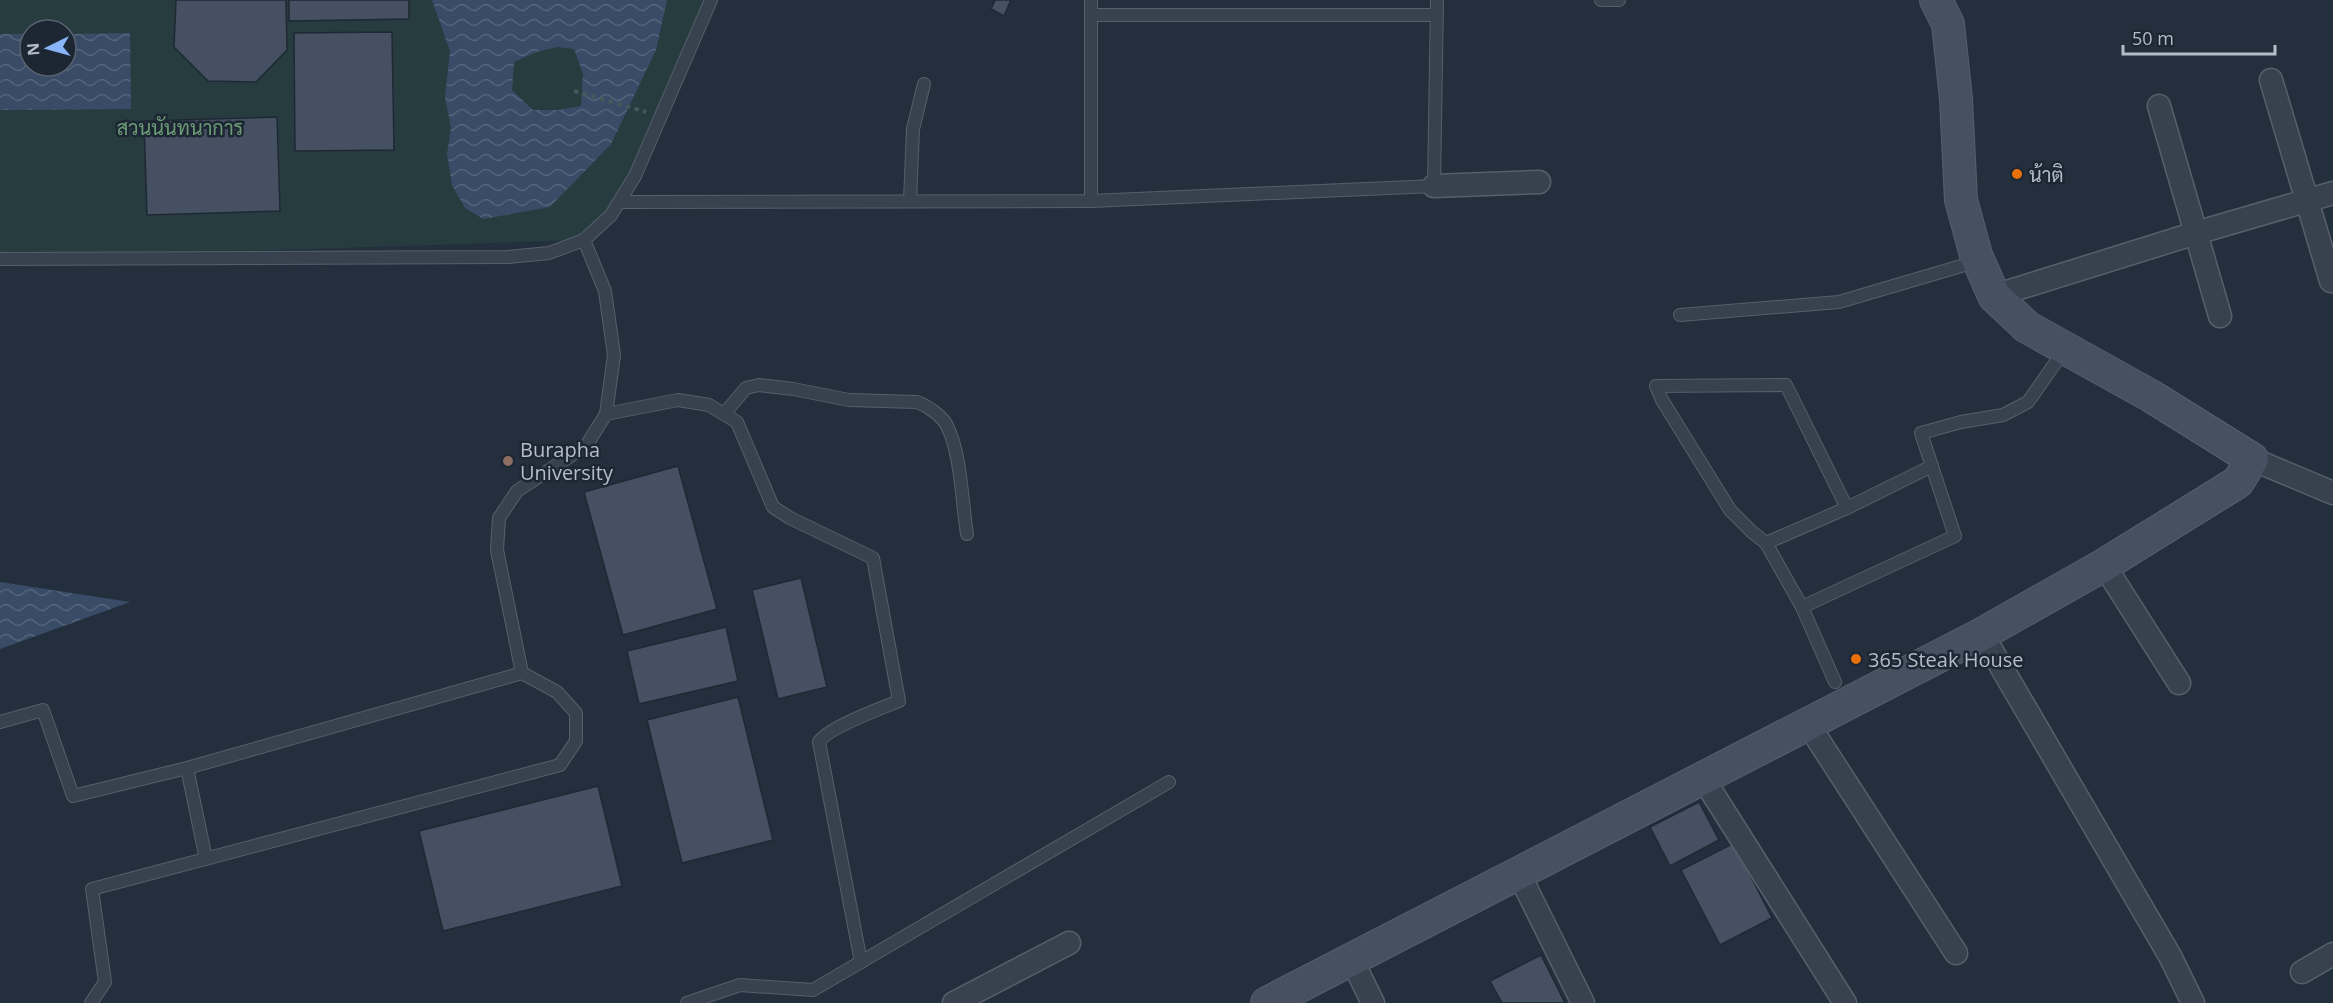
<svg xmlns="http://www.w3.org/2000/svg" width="2333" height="1003" font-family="'Open Sans',Sarabun,sans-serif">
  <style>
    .park { fill: #263c3f; fill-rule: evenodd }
    .water { fill: url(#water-waves); fill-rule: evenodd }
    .building { fill: #455162; stroke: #1f2835; stroke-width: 1.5 }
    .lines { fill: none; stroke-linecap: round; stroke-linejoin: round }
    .lane-casing { stroke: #565f6c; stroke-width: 14 }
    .street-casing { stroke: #565f6c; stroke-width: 25 }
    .secondary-casing { stroke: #565f6c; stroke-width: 34 }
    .path { stroke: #44595c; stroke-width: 4; stroke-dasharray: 4.5 4.5; stroke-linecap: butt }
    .lane { stroke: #38414e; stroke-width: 12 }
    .street { stroke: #38414e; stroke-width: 22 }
    .secondary { stroke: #465061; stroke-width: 32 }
    .food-dot { fill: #e8710a; stroke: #1d2633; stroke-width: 2 }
    .education-dot { fill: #8d6e63; stroke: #1d2633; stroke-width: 2 }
    .labels { text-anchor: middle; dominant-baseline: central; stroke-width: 5; stroke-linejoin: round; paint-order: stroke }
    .park-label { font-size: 20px; fill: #6b9a76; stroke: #1d2633 }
    .poi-label { font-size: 20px; fill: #b4bcc9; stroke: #1d2633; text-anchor: start }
  </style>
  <defs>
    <pattern id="water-waves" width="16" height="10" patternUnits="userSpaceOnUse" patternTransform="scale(1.5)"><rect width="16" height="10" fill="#394c67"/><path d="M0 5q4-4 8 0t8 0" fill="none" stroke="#53647b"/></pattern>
  </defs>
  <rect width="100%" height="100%" fill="#242f3e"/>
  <path class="park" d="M0,0H711L635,176L584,240L0,259ZM30,30H66V66H30Z"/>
  <g class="water">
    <path d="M432,0H667L656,50L611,144L550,207L483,219L465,208L452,185L447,154L451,128L445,97L450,51ZM557,47L574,49L583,74L581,106L559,110H533L512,90L514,62L537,52Z"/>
    <polygon points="130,33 131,109 0,110 0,34 30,34 30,66 66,66 66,34"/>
    <polygon points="0,582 130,602 0,649"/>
  </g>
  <g class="building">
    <polygon points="176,0 286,0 287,50 256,82 208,81 174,47"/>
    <polygon points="289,0 409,0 409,19 289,21"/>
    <polygon points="995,0 1011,0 1004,16 991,9"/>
    <polygon points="392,32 394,150 295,151 294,33"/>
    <polygon points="277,117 280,211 147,215 144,121"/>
    <polygon points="678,466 717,609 623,635 584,492"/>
    <polygon points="801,578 827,687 778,699 752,590"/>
    <polygon points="726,627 738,681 639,704 627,651"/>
    <polygon points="738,697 773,840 682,863 647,720"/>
    <polygon points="598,786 622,886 443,931 419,831"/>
    <polygon points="1699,802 1719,840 1670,866 1650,827"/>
    <polygon points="1734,843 1772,918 1720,945 1681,870"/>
    <polygon points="1541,955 1565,1003 1502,1003 1490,981"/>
  </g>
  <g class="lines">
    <g class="lane-casing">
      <g id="lane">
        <polyline points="1601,0 1619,0"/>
        <polyline points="1091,15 1437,15"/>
        <polyline points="910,201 913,129 924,84"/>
        <polyline points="1091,201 1091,0"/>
        <polyline points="620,202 1091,201 1434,186 1437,0"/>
        <polyline points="0,259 508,257 549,253 584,240 611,215 635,176 711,0"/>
        <polyline points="1680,315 1839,302 1978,261"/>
        <path d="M606,414L678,400L709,405L737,422L773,507L790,518L873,558L899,701C882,708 827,728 819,742L861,962"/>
        <path d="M724,414L746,388L759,385L793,389L849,400L917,402C928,406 944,417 948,428C961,455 962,503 967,534"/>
        <polyline points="1766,543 1847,508"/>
        <polyline points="1802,607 1766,543 1752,532 1730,510 1662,400 1656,386 1786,385 1847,508 1932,466"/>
        <polyline points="522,673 497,550 499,518 517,491 586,446 606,414 614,355 605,291 584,240"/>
        <polyline points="1835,682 1802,607 1955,536 1921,433 1961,422 2003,415 2028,402 2065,349"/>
        <polyline points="0,722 43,710 73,796 187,768 522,673 557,692 576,713 576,741 560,765 92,889 105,982 91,1003"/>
        <polyline points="187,768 206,859"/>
        <polyline points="687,1003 740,985 813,990 1169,782"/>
      </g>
    </g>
    <g class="street-casing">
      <g id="street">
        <polyline points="2271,80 2331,281"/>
        <polyline points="2159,106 2220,316"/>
        <polyline points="1434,186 1539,182"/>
        <polyline points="1994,296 2196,233 2333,193"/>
        <polyline points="2252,459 2333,493"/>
        <polyline points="2104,565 2179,683"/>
        <polyline points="1982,634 2170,956 2193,1003"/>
        <polyline points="1808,724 1956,953"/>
        <polyline points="1703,778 1845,1003"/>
        <polyline points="1518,872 1583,1003"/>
        <polyline points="1351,958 1373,1003"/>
        <polyline points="2302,972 2333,954"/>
        <polyline points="954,1003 1069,943"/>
      </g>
    </g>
    <g class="secondary-casing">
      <polyline id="secondary" points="1267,1003 1982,634 2104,565 2238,482 2252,459 2151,396 2027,327 1994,296 1976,255 1961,200 1956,99 1948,24 1936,0"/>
    </g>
    <polyline class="path" points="574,91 646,112"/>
    <use href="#lane" class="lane"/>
    <use href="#street" class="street"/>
    <use href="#secondary" class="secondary"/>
  </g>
  <g class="food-dot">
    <circle cx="2017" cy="174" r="6"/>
    <circle cx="1856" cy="659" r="6"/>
  </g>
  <circle class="education-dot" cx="508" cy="461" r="6"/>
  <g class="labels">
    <g class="park-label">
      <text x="180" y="127">สวนนันทนาการ</text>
    </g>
    <g class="poi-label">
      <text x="2029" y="174">น้าติ</text>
      <text x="520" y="449">Burapha<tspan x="520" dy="23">University</tspan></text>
      <text x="1868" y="659">365 Steak House</text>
    </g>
  </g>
  <g transform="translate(48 48) rotate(265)"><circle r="28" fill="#1d2633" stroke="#59626f" stroke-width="1.5"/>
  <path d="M0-4.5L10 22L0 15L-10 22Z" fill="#8ab4f8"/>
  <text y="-9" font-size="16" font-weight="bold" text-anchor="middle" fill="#b4bcc9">N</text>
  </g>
  <path d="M2123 45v9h152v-9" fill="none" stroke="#b4bcc9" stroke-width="3"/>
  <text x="2132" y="45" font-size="18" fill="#b4bcc9" stroke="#1d2633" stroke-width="4.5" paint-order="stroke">50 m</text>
</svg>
